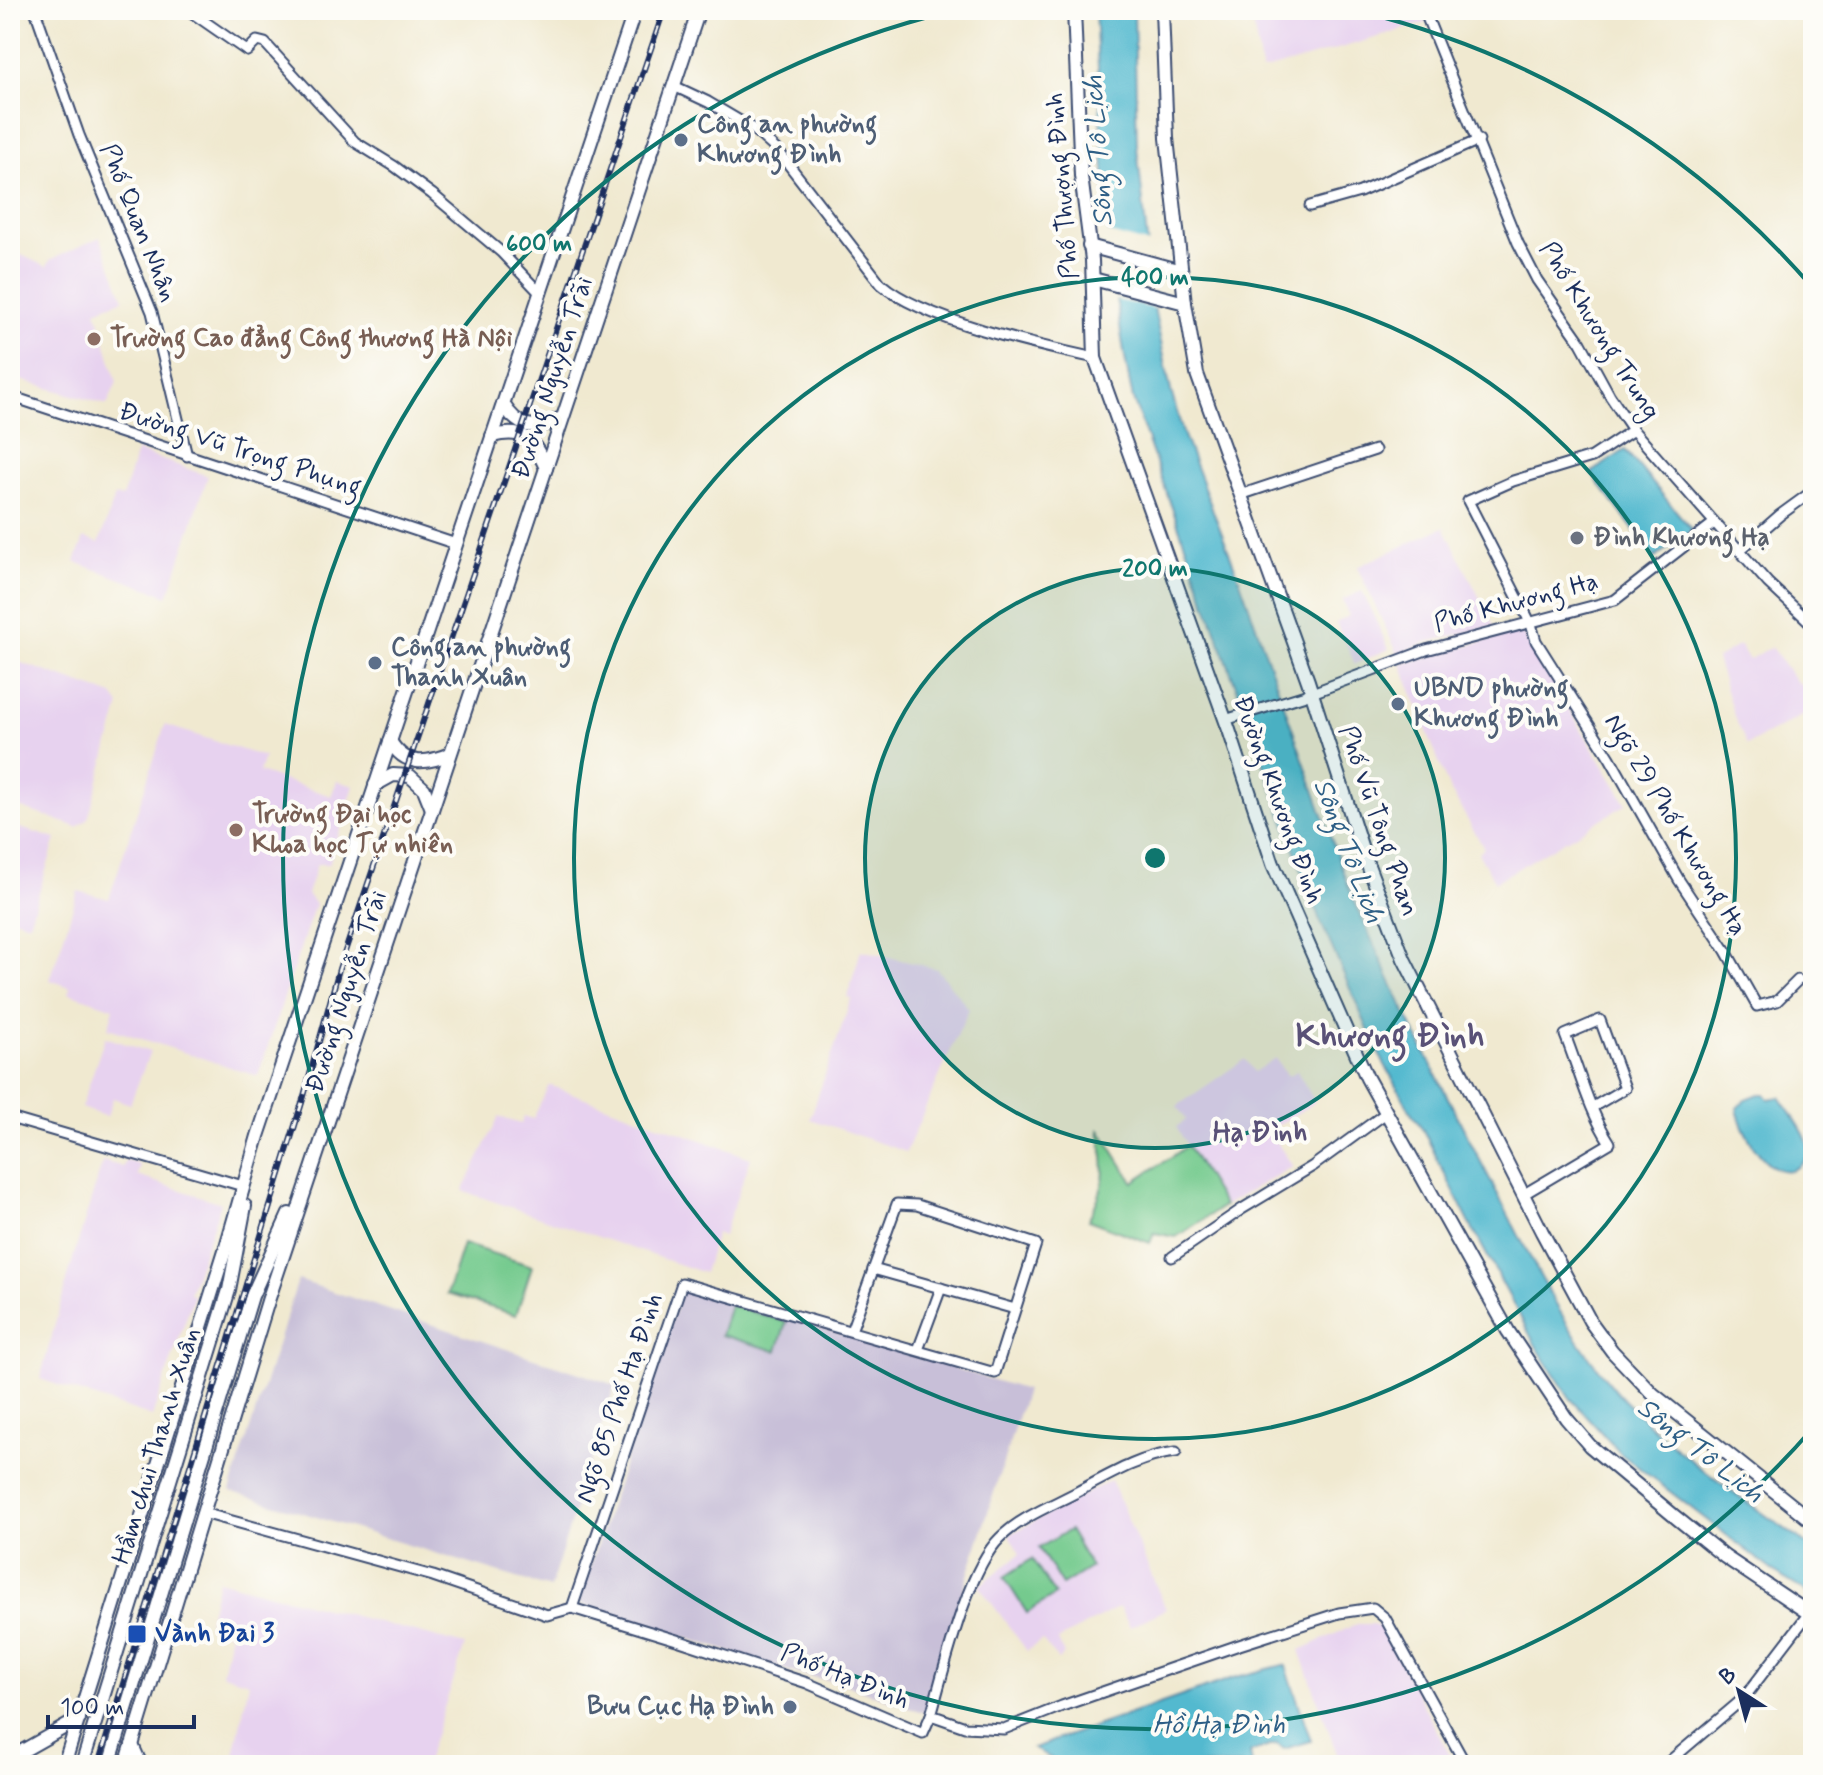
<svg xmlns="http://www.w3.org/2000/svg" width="1823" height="1775" font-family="Mynerve,sans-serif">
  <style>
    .built { fill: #e7d2ef }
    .industrial { fill: #c8bfd8 }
    .green { fill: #74ca8e; stroke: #487c76; stroke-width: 2 }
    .water { fill: #52b9cf; stroke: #367496; stroke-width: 2 }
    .pier { fill: #f0e9d0 }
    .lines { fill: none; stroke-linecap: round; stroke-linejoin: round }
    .minor-casing { stroke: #3b4b6f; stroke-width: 13 }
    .major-casing { stroke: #3b4b6f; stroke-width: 16 }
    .minor { stroke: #fff; stroke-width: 9 }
    .major { stroke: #fff; stroke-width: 12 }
    .rail-casing { stroke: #1b2f5e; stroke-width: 6 }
    .rail { stroke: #fdfcf7; stroke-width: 3; stroke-dasharray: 9; stroke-linecap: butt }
    .ring { fill: none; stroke: #0f766e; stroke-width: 4 }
    .service-dot { fill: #5c6f8a; stroke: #fdfcf7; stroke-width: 3 }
    .education-dot { fill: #8d6e63; stroke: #fdfcf7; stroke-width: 3 }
    .worship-dot { fill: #6b7280; stroke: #fdfcf7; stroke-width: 3 }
    .transit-dot { fill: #1a4fb4; stroke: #fdfcf7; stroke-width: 3 }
    .labels { text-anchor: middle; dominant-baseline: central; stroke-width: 8; stroke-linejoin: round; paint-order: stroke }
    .service-label { font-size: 26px; font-weight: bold; fill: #4e5e75; stroke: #fdfcf7; text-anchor: start }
    .street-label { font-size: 26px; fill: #1b2f5e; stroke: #fdfcf7 }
    .education-label { font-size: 26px; font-weight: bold; fill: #785e54; stroke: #fdfcf7; text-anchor: start }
    .worship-label { font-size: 26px; font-weight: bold; fill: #5b616d; stroke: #fdfcf7; text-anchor: start }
    .transit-label { font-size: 26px; font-weight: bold; fill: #164399; stroke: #fdfcf7; text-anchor: start }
    .water-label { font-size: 28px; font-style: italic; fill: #2e5f86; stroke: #fdfcf7 }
    .neighbourhood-label { font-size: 28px; font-weight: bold; fill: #595177; stroke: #fdfcf7 }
    .district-label { font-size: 34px; font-weight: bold; fill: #595177; stroke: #fdfcf7 }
    .centre { fill: #0f766e; stroke: #fdfcf7; stroke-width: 4 }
    .ring-label { font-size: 24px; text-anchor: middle; font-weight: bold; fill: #0f766e; stroke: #fdfcf7; stroke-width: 8; stroke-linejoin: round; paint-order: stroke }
  </style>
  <rect width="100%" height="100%" fill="#fdfcf7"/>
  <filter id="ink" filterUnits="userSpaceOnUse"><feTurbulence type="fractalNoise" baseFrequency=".0125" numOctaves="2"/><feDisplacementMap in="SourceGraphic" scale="16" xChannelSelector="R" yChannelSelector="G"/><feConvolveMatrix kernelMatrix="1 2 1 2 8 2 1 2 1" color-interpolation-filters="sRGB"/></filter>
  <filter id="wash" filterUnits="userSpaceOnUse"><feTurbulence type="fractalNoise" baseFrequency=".006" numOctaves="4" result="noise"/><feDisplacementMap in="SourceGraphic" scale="32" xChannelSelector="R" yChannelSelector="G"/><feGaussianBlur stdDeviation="1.8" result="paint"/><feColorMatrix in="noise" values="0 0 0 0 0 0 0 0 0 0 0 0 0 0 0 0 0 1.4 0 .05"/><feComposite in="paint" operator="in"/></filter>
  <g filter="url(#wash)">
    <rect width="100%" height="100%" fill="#f0e9d0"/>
    <g class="built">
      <polygon points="1250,10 1421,10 1426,23 1262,71"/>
      <polygon points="100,237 124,299 96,310 117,382 107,405 10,377 10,269 17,253 47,267 50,260"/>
      <polygon points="137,451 208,476 168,596 75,562 84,538 99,543 115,496 122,498"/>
      <polygon points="1444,527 1494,626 1427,642 1398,654 1357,567"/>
      <polygon points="1362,591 1389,649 1355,664 1336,623 1349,616 1342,600"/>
      <polygon points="1514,633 1523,634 1627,804 1495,882 1478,853 1484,848 1449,788 1401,664"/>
      <polygon points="1739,645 1749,660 1771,647 1797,682 1813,693 1813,710 1747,745 1734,716 1716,659"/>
      <polygon points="10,659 113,695 120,705 88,819 77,827 10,804"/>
      <polygon points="165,725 264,757 259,772 331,796 337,781 354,786 329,864 317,864 307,894 315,904 258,1076 108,1028 114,1008 69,993 70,987 50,980 78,891 109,899"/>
      <polygon points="10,825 56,839 29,923 10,917"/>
      <polygon points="861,950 937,969 969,1009 906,1152 810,1119 851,999 847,997"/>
      <polygon points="105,1037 150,1052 130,1104 113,1098 107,1117 81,1108"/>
      <polygon points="1275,1058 1287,1076 1297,1071 1315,1102 1269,1131 1293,1166 1224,1206 1176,1127 1186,1120 1177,1106 1245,1059 1254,1072"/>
      <polygon points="549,1085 751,1158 723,1236 716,1233 704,1273 463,1191 499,1117 521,1124 524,1116 533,1119"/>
      <polygon points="126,1160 140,1165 137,1176 221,1203 189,1293 194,1295 152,1417 40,1379 74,1255 103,1161 123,1167"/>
      <polygon points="1111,1480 1166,1609 1130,1627 1119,1607 1058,1640 1064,1655 1058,1660 1042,1640 1027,1651 979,1586 1020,1554 1009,1535"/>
      <polygon points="218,1580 465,1645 425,1765 232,1765 249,1682 222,1674 230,1633 207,1627"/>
      <polygon points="1357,1624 1372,1624 1382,1628 1455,1765 1341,1765 1300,1650"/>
    </g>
    <g class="industrial">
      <polygon points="298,1280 615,1385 550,1588 230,1491"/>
      <polygon points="683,1286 1026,1390 925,1713 838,1682 802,1675 578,1603"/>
    </g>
    <g class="green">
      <path d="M1099,1128L1133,1182L1188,1146L1224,1206L1176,1237L1154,1233L1150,1243L1088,1220C1109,1180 1105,1172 1099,1128Z"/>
      <polygon points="463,1244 532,1266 516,1315 447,1294"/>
      <polygon points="730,1305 786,1322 777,1351 721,1335"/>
      <polygon points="1069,1530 1091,1567 1062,1585 1039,1548"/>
      <polygon points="1032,1559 1055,1595 1027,1613 1004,1577"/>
    </g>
    <g class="water">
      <path d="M1095,10H1134L1137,147L1155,313L1171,391L1183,433L1239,578L1347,883C1391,989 1444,1091 1497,1193C1536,1268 1572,1347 1632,1408C1685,1462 1751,1504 1813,1549V1596L1777,1574L1620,1453L1570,1398L1536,1346L1469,1222L1422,1128L1412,1114L1378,1052L1319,918L1133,399C1106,272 1102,140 1095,10Z"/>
      <polygon points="1625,450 1692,530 1655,558 1591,473"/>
      <path d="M1759,1094H1765L1769,1099L1780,1097C1789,1111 1801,1125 1807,1141C1810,1149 1808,1158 1802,1164C1773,1190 1741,1132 1737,1108L1746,1099Z"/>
      <polygon points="1283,1665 1286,1666 1311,1741 1284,1749 1277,1744 1250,1752 1252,1765 1055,1765 1052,1759 1033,1748 1236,1677"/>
    </g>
    <polygon class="pier" points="1106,232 1153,245 1158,309 1112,299"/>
  </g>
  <g filter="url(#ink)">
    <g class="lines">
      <g class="minor-casing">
        <g id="minor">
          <polyline points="35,10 79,135 152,312 187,456"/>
          <polyline points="188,10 247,51 257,41 265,43 355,142 394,166 432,194 501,252 540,293"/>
          <polyline points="1424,10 1518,243 1537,280 1581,343 1610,396 1633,430 1768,583 1813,625"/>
          <path d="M674,86L708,102L752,128L779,152L881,284C922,320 1040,346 1095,358"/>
          <polyline points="1310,206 1360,192 1479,140"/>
          <polyline points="10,396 456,544"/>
          <polyline points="1633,430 1592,457 1513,481 1468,501 1531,624 1536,641 1610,758 1679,880 1726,951 1757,1006 1777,1001 1798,980"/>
          <polyline points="1240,495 1375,450"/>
          <polyline points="1740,550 1780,515 1813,491"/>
          <polyline points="1225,720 1312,693 1426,650 1615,600 1714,523"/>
          <polyline points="10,1118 243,1186"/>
          <path d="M1524,1194L1610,1143C1589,1111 1579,1070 1565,1035L1600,1020L1625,1088L1593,1107"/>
          <polyline points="1172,1257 1242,1209 1313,1166 1386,1113"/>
          <polyline points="873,1269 1015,1309"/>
          <polyline points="918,1350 941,1288"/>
          <polyline points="203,1513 433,1576 547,1615 572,1608 680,1641 807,1683 923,1733 931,1715 965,1727 1004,1729 1062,1706 1236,1646 1339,1613 1373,1608 1385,1618 1466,1765"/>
          <polyline points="572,1608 682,1283 995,1373 1036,1244 917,1205 897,1204 851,1331"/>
          <path d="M931,1715C944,1670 967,1570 1000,1538C1021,1517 1053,1505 1079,1491C1111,1474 1141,1456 1176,1452"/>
          <polyline points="1665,1765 1744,1698 1809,1613"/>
        </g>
      </g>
      <g class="major-casing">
        <g id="major">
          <polyline points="1074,10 1081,176 1092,260 1095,358 1229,730 1273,864 1367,1078 1508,1331 1566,1418 1590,1446 1673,1515 1725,1557 1813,1616"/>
          <polyline points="1162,10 1167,138 1185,303 1197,374 1308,681 1364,855 1404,959 1542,1232 1590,1321 1612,1351 1653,1394 1813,1522"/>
          <polyline points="1089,246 1181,271"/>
          <polyline points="1093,279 1185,303"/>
          <path d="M503,404C520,431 534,429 562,418"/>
          <path d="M492,436C525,428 533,439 546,468"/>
          <path d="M390,741C405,767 426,764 450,754"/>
          <polyline points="375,785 393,775 410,776 424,789 432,809"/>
          <polyline points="1809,1613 1813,1594"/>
          <polyline points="132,1745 141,1765"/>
          <polyline points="10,1758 79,1719"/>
          <polyline points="64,1765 226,1247 258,1136 635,10"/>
          <polyline points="82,1765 229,1290 245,1206"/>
          <polyline points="109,1765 252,1296 289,1214"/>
          <polyline points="126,1765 268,1301 699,10"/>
        </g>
      </g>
      <use href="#minor" class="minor"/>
      <use href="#major" class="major"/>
      <g class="rail-casing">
        <polyline id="rail" points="98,1765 304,1096 339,969 664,10"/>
      </g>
      <use href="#rail" class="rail"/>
    </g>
  </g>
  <circle cx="1155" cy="858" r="290" fill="#0f766e" fill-opacity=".12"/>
  <g class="ring">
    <circle cx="1155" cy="858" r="290"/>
    <circle cx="1155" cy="858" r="581"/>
    <path d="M1812 1429A871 871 0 1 1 952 11M1358 11A871 871 0 0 1 1812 287"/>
  </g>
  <g class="service-dot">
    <circle cx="681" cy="140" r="8"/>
    <circle cx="375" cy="663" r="8"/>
    <circle cx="1398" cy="704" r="8"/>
    <circle cx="790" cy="1707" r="8"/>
  </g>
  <g class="education-dot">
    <circle cx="94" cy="339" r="8"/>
    <circle cx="236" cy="830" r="8"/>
  </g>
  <circle class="worship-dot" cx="1577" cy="538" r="8"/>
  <rect class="transit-dot" x="127" y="1624" width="20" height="20" rx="4"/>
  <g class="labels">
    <g class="service-label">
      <text x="697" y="125">Công an phường<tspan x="697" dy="30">Khương Đình</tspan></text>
      <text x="391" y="648">Công an phường<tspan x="391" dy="30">Thanh Xuân</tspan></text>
      <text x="1414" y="689">UBND phường<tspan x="1414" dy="30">Khương Đình</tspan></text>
      <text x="774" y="1707" text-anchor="end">Bưu Cục Hạ Đình</text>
    </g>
    <g class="street-label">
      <text transform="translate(1063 186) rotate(-95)">Phố Thượng Đình</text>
      <text transform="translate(138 223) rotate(68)">Phố Quan Nhân</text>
      <text transform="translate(1599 331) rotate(58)">Phố Khương Trung</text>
      <text transform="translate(553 378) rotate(-72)">Đường Nguyễn Trãi</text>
      <text transform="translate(240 450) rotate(18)">Đường Vũ Trọng Phụng</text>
      <text transform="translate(1516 603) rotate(-15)">Phố Khương Hạ</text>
      <text transform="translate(1278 800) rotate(70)">Đường Khương Đình</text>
      <text transform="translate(1378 821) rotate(71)">Phố Vũ Tông Phan</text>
      <text transform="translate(1675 825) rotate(59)">Ngõ 29 Phố Khương Hạ</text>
      <text transform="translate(347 992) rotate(-72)">Đường Nguyễn Trãi</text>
      <text transform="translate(620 1398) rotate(-71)">Ngõ 85 Phố Hạ Đình</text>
      <text transform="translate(157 1446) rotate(-73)">Hầm chui Thanh Xuân</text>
      <text transform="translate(845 1677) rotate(22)">Phố Hạ Đình</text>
    </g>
    <g class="education-label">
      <text x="110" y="339">Trường Cao đẳng Công thương Hà Nội</text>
      <text x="252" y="815">Trường Đại học<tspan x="252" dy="30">Khoa học Tự nhiên</tspan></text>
    </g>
    <g class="worship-label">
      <text x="1593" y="538">Đình Khương Hạ</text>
    </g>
    <g class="transit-label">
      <text x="155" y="1634">Vành Đai 3</text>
    </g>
    <g class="water-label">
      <text transform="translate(1099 151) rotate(-94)">Sông Tô Lịch</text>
      <text transform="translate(1348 851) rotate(69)">Sông Tô Lịch</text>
      <text transform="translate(1700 1451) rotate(38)">Sông Tô Lịch</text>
      <text x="1219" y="1725">Hồ Hạ Đình</text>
    </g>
    <g class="neighbourhood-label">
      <text x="1260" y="1133">Hạ Đình</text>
    </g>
    <g class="district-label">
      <text x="1390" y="1036">Khương Đình</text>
    </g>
  </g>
  <circle cx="1155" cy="858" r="12" class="centre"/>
  <g class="ring-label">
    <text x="539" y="251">600 m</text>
    <text x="1155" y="285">400 m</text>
    <text x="1155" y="576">200 m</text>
  </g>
  <rect width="1823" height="1775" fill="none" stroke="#fdfcf7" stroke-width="40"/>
  <g transform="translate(1739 1691) rotate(324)" stroke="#fdfcf7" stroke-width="6" paint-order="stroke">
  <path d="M0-6L14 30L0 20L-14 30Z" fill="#1b2f5e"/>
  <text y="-12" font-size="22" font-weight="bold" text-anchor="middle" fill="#1b2f5e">B</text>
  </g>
  <path d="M48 1715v12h146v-12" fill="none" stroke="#1b2f5e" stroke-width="4"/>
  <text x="60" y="1715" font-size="24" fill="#1b2f5e" stroke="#fdfcf7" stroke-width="6" paint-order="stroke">100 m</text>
</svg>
